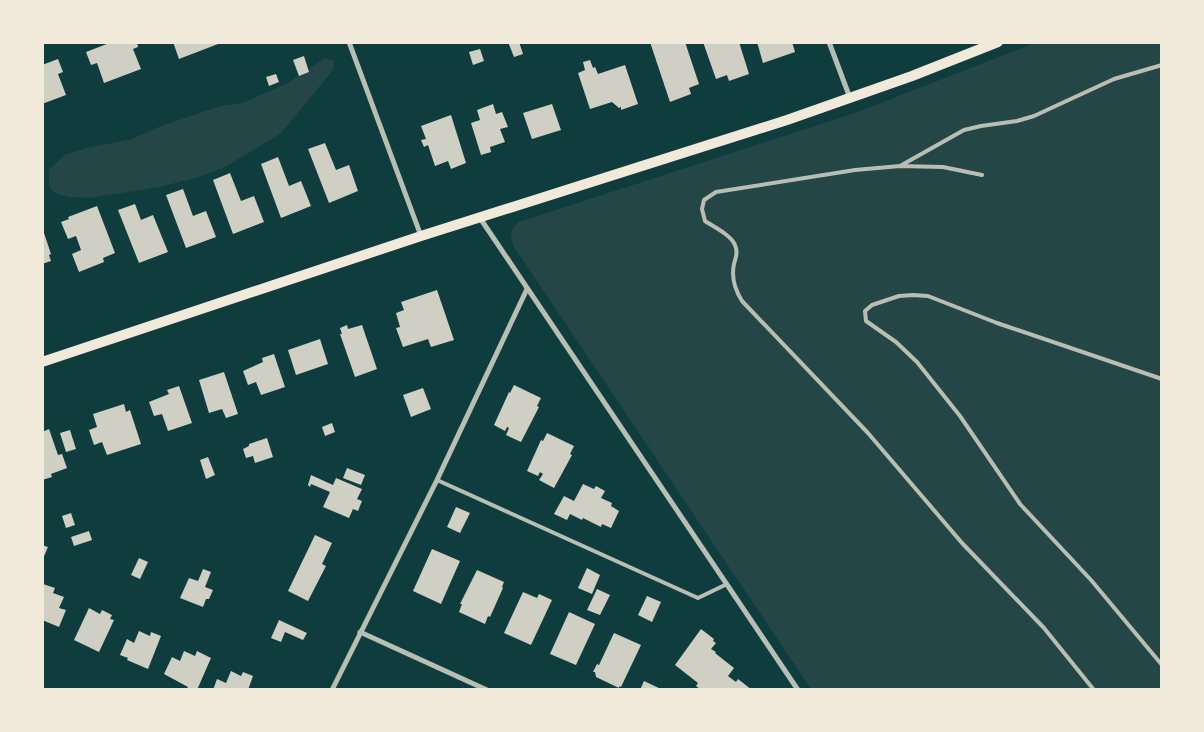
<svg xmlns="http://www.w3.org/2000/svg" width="1204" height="732" font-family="Spectral,serif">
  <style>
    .green { fill: #244646 }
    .building { fill: #cfcfc3 }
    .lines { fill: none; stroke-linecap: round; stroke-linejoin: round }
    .service { stroke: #b8beb3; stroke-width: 4 }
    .minor { stroke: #b8beb3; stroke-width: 5 }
    .secondary { stroke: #f1e9da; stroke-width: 10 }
  </style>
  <rect width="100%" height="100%" fill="#0f3d3e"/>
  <g class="green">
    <path d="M1035,43H1161V689H811L514,247C510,235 509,231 519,222L855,113Z"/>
    <polygon points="325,58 334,61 333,70 281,133 225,167 199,177 160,187 89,198 69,197 55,193 49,186 49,170 64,155 87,148 132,139 156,128 220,106 242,103 288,83"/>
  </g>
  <g class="building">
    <polygon points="112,42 137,42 138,47 133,49 141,69 104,83 97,63 91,65 86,52"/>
    <polygon points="173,42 217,42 218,44 179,59"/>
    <polygon points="508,42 519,42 523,54 514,57"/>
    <polygon points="650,42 685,42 699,84 689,88 691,94 670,102"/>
    <polygon points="703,42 739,42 749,74 729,81 727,75 716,79"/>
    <polygon points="757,42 792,42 795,52 763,63"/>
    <polygon points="480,49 484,61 473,65 469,52"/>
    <polygon points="304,56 309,72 299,76 293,60"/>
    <polygon points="58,59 63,72 58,74 66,95 42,104 42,65"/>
    <polygon points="590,60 593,68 595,67 598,74 625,65 638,104 621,110 621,107 619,108 612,102 590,109 578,73 585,70 583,62"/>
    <polygon points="276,74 279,82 269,86 266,77"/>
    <polygon points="493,104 496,114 502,112 508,127 500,129 505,142 490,147 491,152 481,155 471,123 480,120 477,110"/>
    <polygon points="552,104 561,130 532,139 523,113"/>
    <polygon points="451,115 466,163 451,169 448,161 435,166 428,145 424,147 421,140 426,139 421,126"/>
    <polygon points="325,143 336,170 349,165 358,191 329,203 308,149"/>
    <polygon points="278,157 289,186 301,181 311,206 281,218 261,164"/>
    <polygon points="230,173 241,201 254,196 264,222 233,234 213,180"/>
    <polygon points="183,189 193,216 206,211 216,237 186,248 166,195"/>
    <polygon points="135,204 141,220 153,215 168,252 139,263 118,210"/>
    <polygon points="97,206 115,253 103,258 104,262 79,272 72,254 81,250 76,236 68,239 61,222 69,219 68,217"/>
    <polygon points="42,227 51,254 49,255 51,261 42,264"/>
    <polygon points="437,290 454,340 431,347 428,339 403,347 396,328 400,327 396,313 404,310 401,302"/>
    <polygon points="347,325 348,329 362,325 377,369 355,377 340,334 342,334 340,328"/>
    <polygon points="320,339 328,364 296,375 288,350"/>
    <polygon points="274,354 285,387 261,395 256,382 248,385 243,371 263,362 262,358"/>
    <polygon points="224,372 238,414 226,418 222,409 209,413 199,380"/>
    <polygon points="514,385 541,398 537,406 539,407 521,442 506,435 509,428 507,427 505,431 494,425 509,392 510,393"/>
    <polygon points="179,386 192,423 168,431 162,414 154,416 149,402 169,394 167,390"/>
    <polygon points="423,388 431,409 411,417 403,395"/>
    <polygon points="124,404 126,412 130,410 141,444 107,455 102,442 94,445 89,430 97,427 93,414"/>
    <polygon points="332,423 335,432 325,436 322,427"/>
    <polygon points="49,429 58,455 62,454 67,468 51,474 52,477 42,480 42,432"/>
    <polygon points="70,430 76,449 66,452 60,433"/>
    <polygon points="547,433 574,446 570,454 572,455 554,488 539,480 543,474 540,472 538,476 527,471 541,440 543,441"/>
    <polygon points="267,438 273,457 255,463 253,456 246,458 243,449 249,446 249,444"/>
    <polygon points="208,457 215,475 206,479 200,460"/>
    <polygon points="347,468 365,475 361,485 343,478"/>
    <polygon points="311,475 333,485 336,478 362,489 357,499 362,501 358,511 353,509 349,518 323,507 330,492 311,484 310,487 308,485"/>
    <polygon points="583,484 594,489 596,486 605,491 601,498 612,503 611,506 619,511 611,528 602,524 601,527 583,518 582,520 570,514 567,520 554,514 564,496 574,501"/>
    <polygon points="456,507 470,513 460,533 447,527"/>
    <polygon points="71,513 75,525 66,528 62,516"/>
    <polygon points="89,531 92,540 74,546 71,537"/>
    <polygon points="315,535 332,543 322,564 326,566 308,601 288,591"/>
    <polygon points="42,545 48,547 42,561"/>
    <polygon points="432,549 460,561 441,604 413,591"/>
    <polygon points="139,558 148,562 140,579 131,575"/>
    <polygon points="587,568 600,575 592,594 578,588"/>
    <polygon points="203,569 211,572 205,587 213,590 209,599 206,599 203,607 180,598 189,578 198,581"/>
    <polygon points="477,570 504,582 502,587 503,588 490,617 488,616 485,624 459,612 462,604 460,604"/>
    <polygon points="43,584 55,588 53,593 64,597 59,608 66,610 59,627 42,620"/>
    <polygon points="597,589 610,595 600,615 587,610"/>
    <polygon points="523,592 537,598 539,594 552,600 531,645 504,633"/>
    <polygon points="647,596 661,602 652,622 638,615"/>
    <polygon points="89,608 100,614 102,610 112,615 110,619 114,620 99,652 74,640"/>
    <polygon points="569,612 595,624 576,665 550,654"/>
    <polygon points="279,620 307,633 303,640 285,632 281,642 271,638"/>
    <polygon points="701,629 714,639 713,641 716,643 711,649 716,652 715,653 734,668 728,676 736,682 738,679 752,690 701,690 696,686 698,683 675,665"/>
    <polygon points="139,631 150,636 151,632 161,636 148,669 127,660 128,658 120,655 127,639 134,643"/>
    <polygon points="614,633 641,645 621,687 619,686 619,688 596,677 595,672 593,672 597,664 599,665"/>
    <polygon points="184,651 195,656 197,651 211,658 197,690 186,690 188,687 164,674 172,657 180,661"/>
    <polygon points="231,671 241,676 243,672 253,676 248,690 213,690 217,679 226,683"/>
    <polygon points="644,681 663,690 640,690"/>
  </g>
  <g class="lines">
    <g class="service">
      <polyline points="900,166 964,130 981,126 1017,121 1034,116 1114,79 1162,65"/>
      <path d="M982,175L943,167L900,166L855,170L716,192L704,200L702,209L705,221C714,227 731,235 735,245C738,252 736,257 734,264C731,278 735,290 742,301L868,433L962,543L1044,628L1094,690"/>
      <polyline points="1162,379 997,323 928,296 913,295 899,296 872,305 865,311 866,321 896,342 917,362 960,416 1020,504 1091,580 1162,665"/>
      <polyline points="437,480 698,598 727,584"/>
    </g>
    <g class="minor">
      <polyline points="349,42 421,236"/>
      <polyline points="829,42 850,98"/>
      <polyline points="480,218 798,690"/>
      <polyline points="360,632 487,690"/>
      <polyline points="332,690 437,480 527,289"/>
    </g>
    <polyline class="secondary" points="42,362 421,236 787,120 912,76 998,42"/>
  </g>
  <rect width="1204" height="732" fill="none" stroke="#f1e9da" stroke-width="88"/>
</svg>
